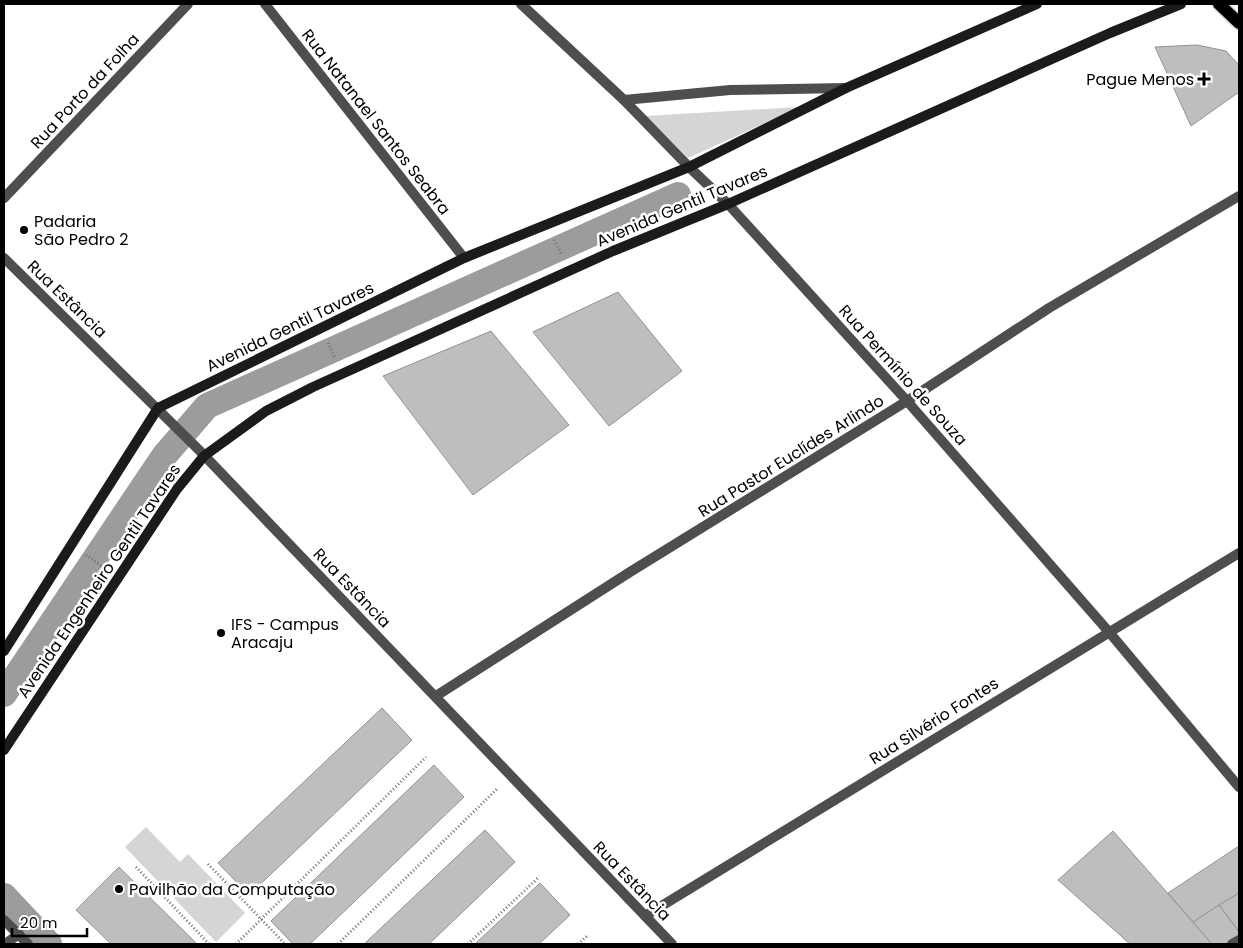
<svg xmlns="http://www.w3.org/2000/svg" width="1243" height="948" font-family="Poppins,sans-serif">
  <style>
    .green { fill: #d5d5d5 }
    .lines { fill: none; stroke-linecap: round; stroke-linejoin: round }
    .canal { stroke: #9c9c9c; stroke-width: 26 }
    .building { fill: #bebebe; stroke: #929292 }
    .primary-casing { stroke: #dbdbdb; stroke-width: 15 }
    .path { stroke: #707070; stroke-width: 3; stroke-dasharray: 1 2.5; stroke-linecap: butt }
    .minor { stroke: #4e4e4e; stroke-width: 10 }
    .secondary { stroke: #1b1b1b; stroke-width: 10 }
    .primary { stroke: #000; stroke-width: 12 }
    .poi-dot { fill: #000; stroke: #fff; stroke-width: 2 }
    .labels { text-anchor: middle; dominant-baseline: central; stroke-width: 5; stroke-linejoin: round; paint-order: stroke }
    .poi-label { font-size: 16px; fill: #000; stroke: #fff; text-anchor: start }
    .street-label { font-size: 16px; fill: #000; stroke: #fff }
  </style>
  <rect width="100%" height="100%" fill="#fff"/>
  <g class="green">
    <polygon points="800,107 688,158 646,116"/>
    <polygon points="146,827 180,862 188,854 245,913 216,942 125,847"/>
  </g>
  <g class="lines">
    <g class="canal">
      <polyline points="4,694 164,456 207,406 678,195"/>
      <polyline points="4,896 49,944"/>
    </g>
  </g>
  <g class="building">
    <polygon points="1197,45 1226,51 1239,65 1239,92 1191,126 1155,47"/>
    <polygon points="618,292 682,371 609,426 533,332"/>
    <polygon points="491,331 569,425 473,495 383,376"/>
    <polygon points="382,708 412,740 249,895 218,863"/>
    <polygon points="434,765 464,797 310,944 293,944 271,921"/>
    <polygon points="485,830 515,862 429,944 364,944"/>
    <polygon points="1113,831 1193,922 1212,944 1130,944 1058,880"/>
    <polygon points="1239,846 1239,893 1193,922 1168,893"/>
    <polygon points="119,867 197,944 111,944 76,910"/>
    <polygon points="540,883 570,915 539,944 475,944"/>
    <polygon points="1239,893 1239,932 1219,905"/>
    <polygon points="1219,905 1239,932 1239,940 1232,944 1212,944 1193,922"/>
  </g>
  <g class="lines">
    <g class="primary-casing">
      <polyline id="primary" points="1219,4 1239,23"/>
    </g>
    <g class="path">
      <polyline points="554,240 562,255"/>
      <polyline points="328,343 335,358"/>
      <polyline points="86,555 103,567"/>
      <polyline points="208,864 285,944"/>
      <polyline points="136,867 209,944"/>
      <polyline points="236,944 426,757"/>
      <polyline points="338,944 498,788"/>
      <polyline points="468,944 539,877"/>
      <polyline points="578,944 587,936"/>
    </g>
    <g class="minor">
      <polyline points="265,4 464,258"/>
      <polyline points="521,4 624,100 689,167 728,204 907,401 1109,632 1239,787"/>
      <polyline points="624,100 730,90 846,88"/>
      <polyline points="4,198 188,4"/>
      <polyline points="4,258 199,450 672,944"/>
      <polyline points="436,696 630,572 907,401 1049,308 1239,196"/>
      <polyline points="645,916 1239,553"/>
      <polyline points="4,920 28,944"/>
      <polyline points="5,944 19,934"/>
      <polyline points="1232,944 1239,940"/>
    </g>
    <g class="secondary">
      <polyline points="4,651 158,408 464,258 689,167 846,88 1037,4"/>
      <polyline points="4,750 177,489 204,456 266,411 313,387 613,251 728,204 1110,33 1181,4"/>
    </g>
    <use href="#primary" class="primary"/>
  </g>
  <g class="poi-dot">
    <path d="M1201.5 71.5h5v5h5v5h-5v5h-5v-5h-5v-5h5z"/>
    <circle cx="24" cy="230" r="5"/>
    <circle cx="221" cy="633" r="5"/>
    <circle cx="119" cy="889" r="5"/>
  </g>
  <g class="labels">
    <g class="poi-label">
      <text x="1194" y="79" text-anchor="end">Pague Menos</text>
      <text x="34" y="221">Padaria<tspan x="34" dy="18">São Pedro 2</tspan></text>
      <text x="231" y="624">IFS - Campus<tspan x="231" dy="18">Aracaju</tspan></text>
      <text x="129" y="889">Pavilhão da Computação</text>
    </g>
    <g class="street-label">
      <text transform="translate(85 91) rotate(-47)">Rua Porto da Folha</text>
      <text transform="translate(376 122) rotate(52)">Rua Natanael Santos Seabra</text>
      <text transform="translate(682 206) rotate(-23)">Avenida Gentil Tavares</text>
      <text transform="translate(67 299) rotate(44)">Rua Estância</text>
      <text transform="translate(290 327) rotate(-26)">Avenida Gentil Tavares</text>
      <text transform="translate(903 375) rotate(48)">Rua Permínio de Souza</text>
      <text transform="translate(791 456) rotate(-32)">Rua Pastor Euclídes Arlindo</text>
      <text transform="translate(99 581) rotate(-56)">Avenida Engenheiro Gentil Tavares</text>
      <text transform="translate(352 588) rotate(46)">Rua Estância</text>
      <text transform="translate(934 721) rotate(-32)">Rua Silvério Fontes</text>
      <text transform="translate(632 881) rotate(46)">Rua Estância</text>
    </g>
  </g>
  <rect width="1243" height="948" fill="none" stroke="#000000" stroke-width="10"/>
  <path d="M12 928v8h75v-8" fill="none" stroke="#000000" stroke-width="2.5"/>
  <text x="20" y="928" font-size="15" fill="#000000" stroke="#ffffff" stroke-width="4" paint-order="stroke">20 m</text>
</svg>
